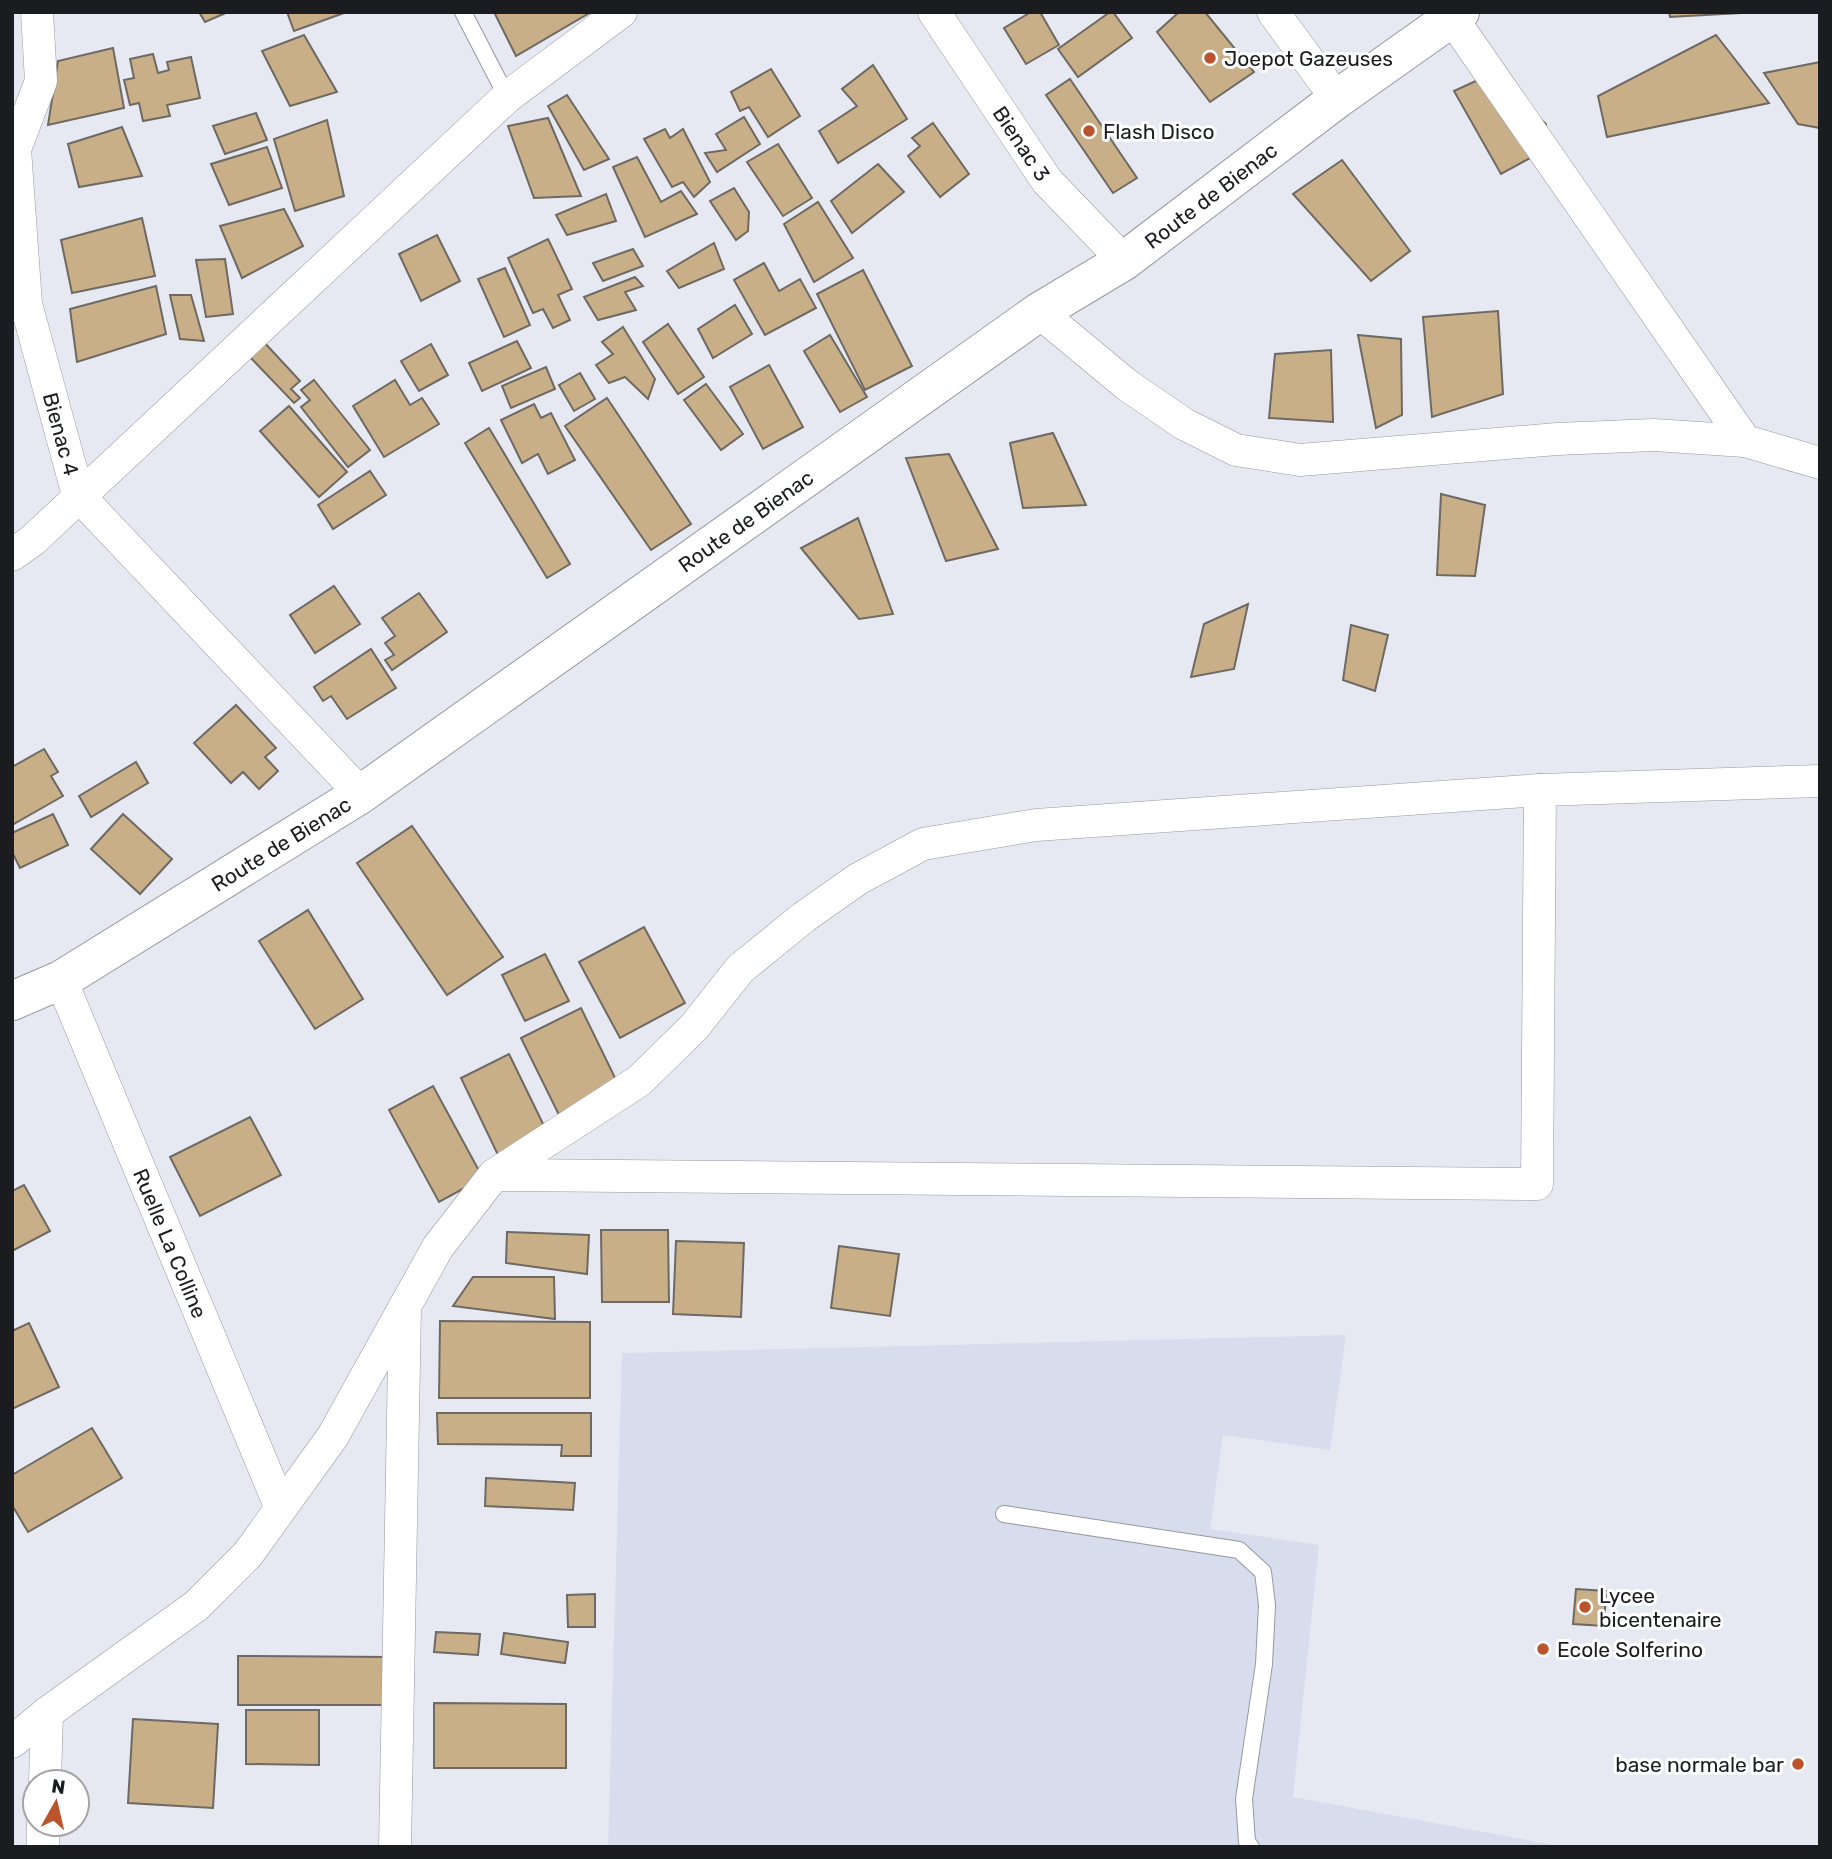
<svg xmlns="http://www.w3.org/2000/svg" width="1832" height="1859" font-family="Rubik,sans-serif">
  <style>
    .built { fill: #d7ddec }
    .building { fill: #c9af88; stroke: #6e6962; stroke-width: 2 }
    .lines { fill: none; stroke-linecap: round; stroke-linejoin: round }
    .lane-casing { stroke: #9699a1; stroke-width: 18 }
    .street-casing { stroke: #9699a1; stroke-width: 33 }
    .secondary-casing { stroke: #9699a1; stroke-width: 40 }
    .lane { stroke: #fff; stroke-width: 16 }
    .street { stroke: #fff; stroke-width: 32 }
    .secondary { stroke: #fff; stroke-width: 38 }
    .poi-dot { fill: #bb542c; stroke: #fff; stroke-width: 2.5 }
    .labels { text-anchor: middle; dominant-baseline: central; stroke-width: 6; stroke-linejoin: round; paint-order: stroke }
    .poi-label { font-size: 21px; fill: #1b1c1f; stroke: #fff; text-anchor: start }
    .street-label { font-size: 21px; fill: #1b1c1f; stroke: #fff }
  </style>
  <rect width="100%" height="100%" fill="#e7e9f2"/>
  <polygon class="built" points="1346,1335 1330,1450 1223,1435 1210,1529 1319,1545 1293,1797 1565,1847 608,1847 622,1353"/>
  <g class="building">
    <polygon points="199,12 228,12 205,22"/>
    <polygon points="287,12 344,12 344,13 294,31"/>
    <polygon points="494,12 591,12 516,56"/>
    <polygon points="1031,12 1040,12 1059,45 1026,64 1004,28"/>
    <polygon points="1110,12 1113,12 1132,38 1078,77 1058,49"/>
    <polygon points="1179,12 1205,12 1254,72 1210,102 1157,32"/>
    <polygon points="1669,12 1760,12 1670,17"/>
    <polygon points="304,35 337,92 290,106 262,51"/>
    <polygon points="1716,35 1769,103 1607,137 1598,96"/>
    <polygon points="113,48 124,108 48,125 58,61"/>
    <polygon points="153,54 158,73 169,70 167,62 191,57 200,98 167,105 170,116 143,121 139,103 130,105 124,80 134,78 130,59"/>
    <polygon points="1820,62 1820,128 1798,124 1764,73"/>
    <polygon points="873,65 907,119 838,163 819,131 857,106 842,89"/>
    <polygon points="771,69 800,116 768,137 749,107 740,111 731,92"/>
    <polygon points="1491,74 1546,124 1541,152 1501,174 1454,91"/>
    <polygon points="1070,79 1137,178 1113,193 1046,95"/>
    <polygon points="567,95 609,159 584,170 548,106"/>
    <polygon points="256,113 267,140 225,154 213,126"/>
    <polygon points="744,117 760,144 717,172 705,153 726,150 716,134"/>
    <polygon points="548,118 581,196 534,198 508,126"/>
    <polygon points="327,120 344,196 295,211 274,139"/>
    <polygon points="933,123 969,174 940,197 908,156 920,146 912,138"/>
    <polygon points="122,127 142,176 79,187 68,144"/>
    <polygon points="665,129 670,138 683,129 710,182 694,197 683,182 672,187 644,139"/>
    <polygon points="778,144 812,198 783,216 747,162"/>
    <polygon points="267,147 282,188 229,205 211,164"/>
    <polygon points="637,157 661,202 681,191 697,214 645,237 613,167"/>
    <polygon points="1342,160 1410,251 1371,281 1293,194"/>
    <polygon points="878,164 904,192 852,233 831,201"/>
    <polygon points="734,188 749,212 748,231 736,240 710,201"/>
    <polygon points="606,194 616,221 567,235 556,215"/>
    <polygon points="818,202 853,258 814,282 784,224"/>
    <polygon points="284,209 303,246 242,278 220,226"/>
    <polygon points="142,218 155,276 72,293 61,240"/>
    <polygon points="437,235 460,281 421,301 399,254"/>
    <polygon points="548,239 572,289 558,295 570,320 553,328 543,309 533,313 508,258"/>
    <polygon points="714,243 724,269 679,288 667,271"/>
    <polygon points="633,249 643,266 603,281 593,263"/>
    <polygon points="225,259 233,314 206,317 196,260"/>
    <polygon points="764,263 779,291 800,279 816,308 765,335 734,280"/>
    <polygon points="505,268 530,325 504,337 478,279"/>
    <polygon points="863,270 912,366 865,390 817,294"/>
    <polygon points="635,277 643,286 625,292 636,310 598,320 584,297"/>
    <polygon points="156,286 166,334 77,362 70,309"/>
    <polygon points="170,295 191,295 204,341 180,339"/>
    <polygon points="735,305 752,334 713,358 698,329"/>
    <polygon points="1498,311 1503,394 1432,417 1423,317"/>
    <polygon points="668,324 704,377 678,394 643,342"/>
    <polygon points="623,327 655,379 648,399 625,377 609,383 596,365 613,354 602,342"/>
    <polygon points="830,335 867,397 840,412 804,351"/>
    <polygon points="1358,335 1401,339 1402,415 1376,428"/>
    <polygon points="263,341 300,381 291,389 300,398 294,403 248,355"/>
    <polygon points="517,341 531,368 482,391 469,363"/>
    <polygon points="431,344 448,375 419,391 401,361"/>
    <polygon points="1331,350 1333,422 1269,418 1275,354"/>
    <polygon points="769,365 803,427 763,449 730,387"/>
    <polygon points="546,367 555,389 511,408 502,386"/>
    <polygon points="580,373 595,399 574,411 559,385"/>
    <polygon points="314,380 370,450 348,467 301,407 310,400 301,390"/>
    <polygon points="395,380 410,405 422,398 439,424 384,457 353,406"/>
    <polygon points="706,384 743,434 721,450 684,400"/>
    <polygon points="607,398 691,524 651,550 565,426"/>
    <polygon points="534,404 541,418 551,413 575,460 548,474 538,454 522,463 501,420"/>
    <polygon points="289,406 347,472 319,497 260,431"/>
    <polygon points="489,428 570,564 547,578 465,443"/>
    <polygon points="1053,433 1086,505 1023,508 1010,443"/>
    <polygon points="949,454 998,549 946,561 906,458"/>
    <polygon points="370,471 386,495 333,529 318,505"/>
    <polygon points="1441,494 1485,505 1475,576 1437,575"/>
    <polygon points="858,518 893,614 859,619 801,548"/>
    <polygon points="334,586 360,624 315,653 290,615"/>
    <polygon points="419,593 447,632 392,670 385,660 394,655 385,643 395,636 382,618"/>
    <polygon points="1248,604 1234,669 1191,677 1204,624"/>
    <polygon points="1351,625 1388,635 1375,691 1343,680"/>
    <polygon points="371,649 396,688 347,719 331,696 323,701 314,687"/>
    <polygon points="236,705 276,748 265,757 278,771 259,789 243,772 231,783 194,743"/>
    <polygon points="44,749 58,772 51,776 63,796 12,825 12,767"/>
    <polygon points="136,762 148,783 91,817 79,796"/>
    <polygon points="53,814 68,845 20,868 12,852 12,833"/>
    <polygon points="123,814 172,859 140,894 91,849"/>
    <polygon points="412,826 503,957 447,995 357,863"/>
    <polygon points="308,910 363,999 315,1029 259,941"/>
    <polygon points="644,927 685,1003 620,1038 579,962"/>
    <polygon points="545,954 569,1001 525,1021 502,975"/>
    <polygon points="581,1008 620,1088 560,1117 521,1038"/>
    <polygon points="509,1054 547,1132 498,1155 461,1078"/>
    <polygon points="433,1086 483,1178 439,1202 389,1110"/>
    <polygon points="250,1117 281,1175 200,1216 170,1157"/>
    <polygon points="24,1185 50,1231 12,1251 12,1191"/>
    <polygon points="601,1230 668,1230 669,1302 602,1302"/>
    <polygon points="507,1232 589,1235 587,1274 506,1263"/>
    <polygon points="676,1241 744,1243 741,1317 673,1314"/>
    <polygon points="839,1246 899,1254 890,1316 831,1308"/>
    <polygon points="473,1277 554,1277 555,1319 453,1306"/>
    <polygon points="440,1321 590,1322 590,1398 439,1398"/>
    <polygon points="29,1323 59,1387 12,1409 12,1331"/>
    <polygon points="437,1413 591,1413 591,1456 561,1456 562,1445 438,1444"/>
    <polygon points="92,1428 122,1478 28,1532 12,1505 12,1475"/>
    <polygon points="486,1478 575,1483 573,1510 485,1506"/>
    <polygon points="1576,1589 1606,1591 1604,1626 1573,1624"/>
    <polygon points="595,1594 595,1627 568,1627 567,1595"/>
    <polygon points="436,1632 480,1634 478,1655 434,1652"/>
    <polygon points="504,1633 568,1642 565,1663 501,1654"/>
    <polygon points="238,1656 390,1657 390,1705 238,1705"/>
    <polygon points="434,1703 566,1704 566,1768 434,1768"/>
    <polygon points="246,1710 319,1710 319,1765 246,1764"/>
    <polygon points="133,1719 218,1724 213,1808 128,1803"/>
  </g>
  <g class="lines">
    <g class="lane-casing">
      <g id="lane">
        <polyline points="463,12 507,97"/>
        <polyline points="1004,1514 1239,1550 1263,1572 1267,1605 1264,1664 1244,1799 1247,1842 1251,1847"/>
      </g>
    </g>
    <g class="street-casing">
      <g id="street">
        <path id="s1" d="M37,12L41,81L15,149L26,304L78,495L361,794"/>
        <path id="s2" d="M934,12L1047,181L1124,261"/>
        <polyline points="1273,12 1337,99"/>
        <polyline points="1452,18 1745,441"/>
        <polyline points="1039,312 1127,385 1184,424 1236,450 1300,460 1557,439 1654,435 1745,441 1820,463"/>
        <polyline points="12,555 33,540 507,97 621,12"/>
        <path id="s3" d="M61,980L280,1506"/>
        <polyline points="494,1175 1537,1184 1540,790"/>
        <polyline points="12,1742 47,1713 196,1606 248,1554 333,1436 438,1247 494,1175 639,1081 695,1026 740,969 804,917 858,879 923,844 1036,825 1540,790 1820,781"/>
        <polyline points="45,1782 47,1713"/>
        <polyline points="43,1847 43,1824"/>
        <polyline points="395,1847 405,1308"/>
      </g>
    </g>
    <g class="secondary-casing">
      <g id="secondary">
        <path id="s4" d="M12,1001L61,980L361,794L1039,312L1124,261L1337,99L1460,12"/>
      </g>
    </g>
    <use href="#lane" class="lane"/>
    <use href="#street" class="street"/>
    <use href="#secondary" class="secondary"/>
  </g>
  <g class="poi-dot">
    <circle cx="1210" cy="58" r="7"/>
    <circle cx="1089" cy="131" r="7"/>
    <circle cx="1585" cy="1607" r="7"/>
    <circle cx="1543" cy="1649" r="7"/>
    <circle cx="1798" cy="1764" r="7"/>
  </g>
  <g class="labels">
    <g class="poi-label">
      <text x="1224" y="58">Joepot Gazeuses</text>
      <text x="1103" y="131">Flash Disco</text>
      <text x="1599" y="1595">Lycee<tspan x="1599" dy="24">bicentenaire</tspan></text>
      <text x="1557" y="1649">Ecole Solferino</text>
      <text x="1784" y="1764" text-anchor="end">base normale bar</text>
    </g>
    <g class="street-label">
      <text stroke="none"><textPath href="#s2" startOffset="158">Bienac 3</textPath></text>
      <text stroke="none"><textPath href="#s4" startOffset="1446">Route de Bienac</textPath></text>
      <text stroke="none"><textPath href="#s1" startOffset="432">Bienac 4</textPath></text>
      <text stroke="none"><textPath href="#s4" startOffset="878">Route de Bienac</textPath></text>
      <text stroke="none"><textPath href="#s4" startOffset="312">Route de Bienac</textPath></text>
      <text stroke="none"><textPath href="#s3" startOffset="285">Ruelle La Colline</textPath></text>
    </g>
  </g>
  <rect width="1832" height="1859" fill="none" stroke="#1b1c1f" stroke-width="28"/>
  <g transform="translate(56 1803) rotate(8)"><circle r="33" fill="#ffffff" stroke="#a4a4a5" stroke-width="2"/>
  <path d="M0-5L12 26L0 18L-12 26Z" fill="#bb542c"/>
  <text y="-10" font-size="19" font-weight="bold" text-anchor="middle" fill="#1b1c1f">N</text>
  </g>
</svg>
